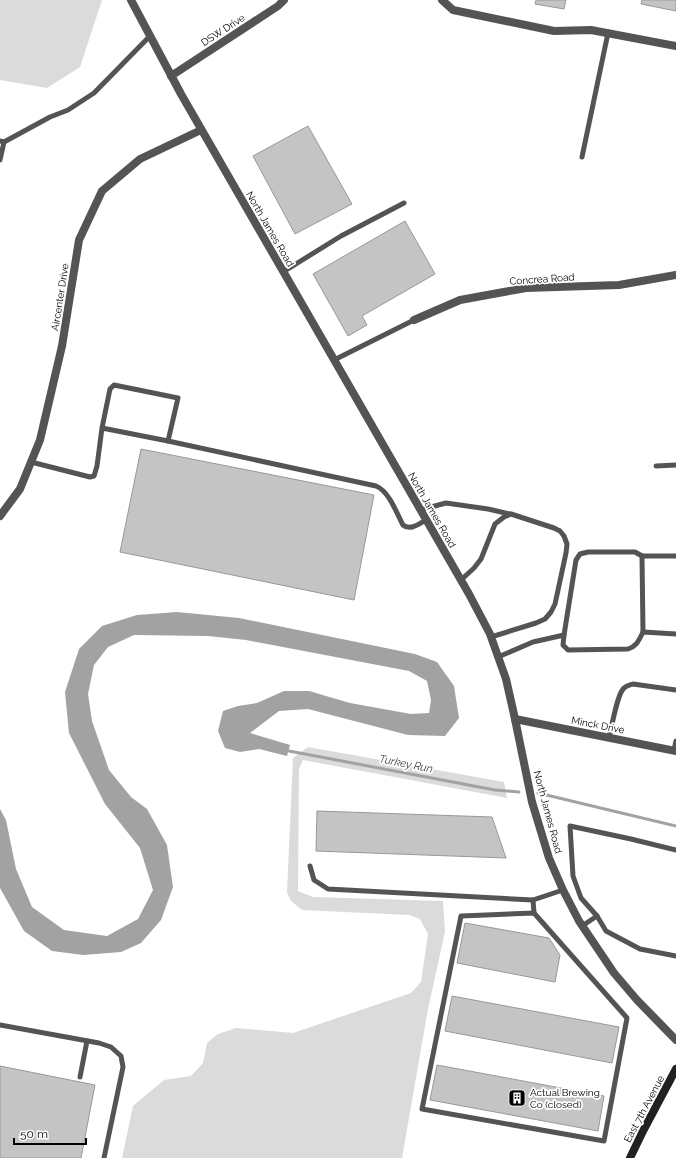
<svg xmlns="http://www.w3.org/2000/svg" width="676" height="1158" font-family="Raleway,sans-serif">
  <style>
    .green { fill: #dbdbdb }
    .water { fill: #a2a2a2 }
    .lines { fill: none; stroke-linecap: round; stroke-linejoin: round }
    .stream { stroke: #a2a2a2; stroke-width: 3 }
    .building { fill: #c4c4c4; stroke: #989898 }
    .lane { stroke: #545454; stroke-width: 5 }
    .street { stroke: #545454; stroke-width: 8 }
    .secondary { stroke: #212121; stroke-width: 8 }
    .labels { text-anchor: middle; dominant-baseline: central; stroke-width: 3.5; stroke-linejoin: round; paint-order: stroke }
    .street-label { font-size: 10px; fill: #000; stroke: #fff }
    .poi-label { font-size: 10px; fill: #000; stroke: #fff; text-anchor: start }
    .water-label { font-size: 11px; font-style: italic; fill: #434343; stroke: #fff }
  </style>
  <rect width="100%" height="100%" fill="#fff"/>
  <g class="green">
    <polygon points="0,0 102,0 80,67 47,88 0,80"/>
    <polygon points="308,747 504,782 507,798 303,760 299,769 298,891 313,897 443,901 445,932 428,1009 402,1158 122,1158 133,1106 164,1080 191,1076 203,1063 207,1043 218,1034 236,1028 293,1033 411,993 421,982 428,934 420,919 409,915 302,910 291,901 287,892 293,758"/>
  </g>
  <polygon class="water" points="177,612 239,618 415,654 437,662 454,686 459,718 445,736 408,735 308,709 279,711 250,733 290,745 287,756 259,749 240,752 225,748 218,731 223,711 238,706 257,703 284,691 309,691 350,703 411,714 429,713 431,700 427,681 409,671 246,640 208,636 134,635 108,647 94,665 88,694 92,721 109,770 131,797 147,809 167,845 173,887 161,920 141,943 121,952 83,955 52,951 24,931 0,888 0,809 6,820 16,869 32,907 64,930 107,936 138,919 153,890 140,848 105,804 69,733 65,692 79,649 102,626 137,615"/>
  <g class="lines">
    <g class="stream">
      <polyline points="289,751 495,790 519,792"/>
      <polyline points="538,793 676,826"/>
    </g>
  </g>
  <g class="building">
    <polygon points="536,0 566,0 564,9 535,4"/>
    <polygon points="642,0 676,0 676,11 641,4"/>
    <polygon points="308,126 352,204 295,234 253,156"/>
    <polygon points="405,221 435,274 362,316 367,325 348,336 313,274"/>
    <polygon points="141,449 374,495 354,600 120,552"/>
    <polygon points="317,811 492,817 506,858 316,851"/>
    <polygon points="465,923 549,938 560,955 555,982 457,963"/>
    <polygon points="452,996 619,1027 612,1063 445,1031"/>
    <polygon points="437,1065 604,1096 598,1131 430,1100"/>
    <polygon points="0,1066 95,1085 81,1158 0,1158"/>
  </g>
  <g class="lines">
    <g class="lane">
      <polyline points="0,141 4,142 50,117 68,110 94,93 150,36"/>
      <polyline points="582,157 608,33"/>
      <polyline points="0,160 4,142"/>
      <polyline points="283,272 341,236 404,203"/>
      <polyline points="334,360 414,320"/>
      <path d="M168,441L376,486C389,491 397,514 403,525C410,531 419,524 426,520"/>
      <polyline points="31,462 90,477 94,476 97,466 102,428 168,441 178,398 114,385 110,389 102,428"/>
      <polyline points="656,466 676,465"/>
      <polyline points="420,510 446,503 488,509 510,514"/>
      <polyline points="642,556 676,556"/>
      <polyline points="461,580 474,568 481,559 495,524 504,517 511,514 554,528 560,531 564,536 567,544 566,553 555,604 551,612 545,619 536,623 491,637"/>
      <polyline points="564,635 576,560 580,554 588,552 635,552 642,556 643,632"/>
      <path d="M498,657L533,642L564,635L563,645L568,650L628,649C637,646 639,640 643,632L676,634"/>
      <path d="M609,737C612,727 617,694 624,688C627,685 630,685 633,684L676,690"/>
      <polyline points="674,750 676,741"/>
      <polyline points="676,850 631,839 570,826 573,876 581,898 597,916 606,931 640,949 676,956"/>
      <polyline points="310,866 314,880 328,889 533,900 563,890"/>
      <polyline points="533,900 534,913"/>
      <polygon points="534,913 627,1018 604,1141 422,1109 461,916"/>
      <polyline points="582,926 597,916"/>
      <polyline points="0,1025 99,1043 111,1047 121,1056 123,1067 104,1158"/>
      <polyline points="80,1077 87,1041"/>
    </g>
    <g class="street">
      <polyline points="131,0 181,94 469,594 490,634 506,679 515,719 532,802 549,858 563,890 579,921 614,973 637,1000 676,1040"/>
      <polyline points="442,0 453,10 554,31 591,30 676,46"/>
      <polyline points="171,76 278,6 284,0"/>
      <polyline points="414,320 460,300 526,288 619,285 676,275"/>
      <polyline points="0,516 20,489 40,440 62,346 79,240 102,191 140,159 201,130"/>
      <polyline points="515,719 676,751"/>
    </g>
    <polyline class="secondary" points="630,1158 643,1131 676,1069"/>
  </g>
  <defs>
    <g id="building-square" transform="scale(0.9)"><rect x="-9" y="-9" width="18" height="18" rx="4" fill="#000" stroke="#fff"/><path d="M-4-6H4V6H1V3H-1V6H-4ZM-2.5-4.3h1.7v1.8h-1.7ZM.8-4.3h1.7v1.8H.8ZM-2.5-1h1.7V.8h-1.7ZM.8-1h1.7V.8H.8Z" fill="#fff"/></g>
  </defs>
  <g fill-rule="evenodd">
    <use href="#building-square" x="517" y="1098"/>
  </g>
  <g class="labels">
    <g class="street-label">
      <text transform="translate(223 30) rotate(-33)">DSW Drive</text>
      <text transform="translate(270 229) rotate(60)">North James Road</text>
      <text transform="translate(542 279) rotate(-4)">Concrea Road</text>
      <text transform="translate(60 297) rotate(-81)">Aircenter Drive</text>
      <text transform="translate(432 510) rotate(60)">North James Road</text>
      <text transform="translate(598 725) rotate(11)">Minck Drive</text>
      <text transform="translate(548 812) rotate(75)">North James Road</text>
      <text transform="translate(644 1109) rotate(-62)">East 7th Avenue</text>
    </g>
    <g class="poi-label">
      <text x="530" y="1092">Actual Brewing<tspan x="530" dy="12">Co (closed)</tspan></text>
    </g>
    <g class="water-label">
      <text transform="translate(406 764) rotate(11)">Turkey Run</text>
    </g>
  </g>
  <path d="M14 1138v6h72v-6" fill="none" stroke="#000000" stroke-width="2"/>
  <text x="20" y="1138" font-size="12" fill="#000000" stroke="#ffffff" stroke-width="3" paint-order="stroke">50 m</text>
</svg>
